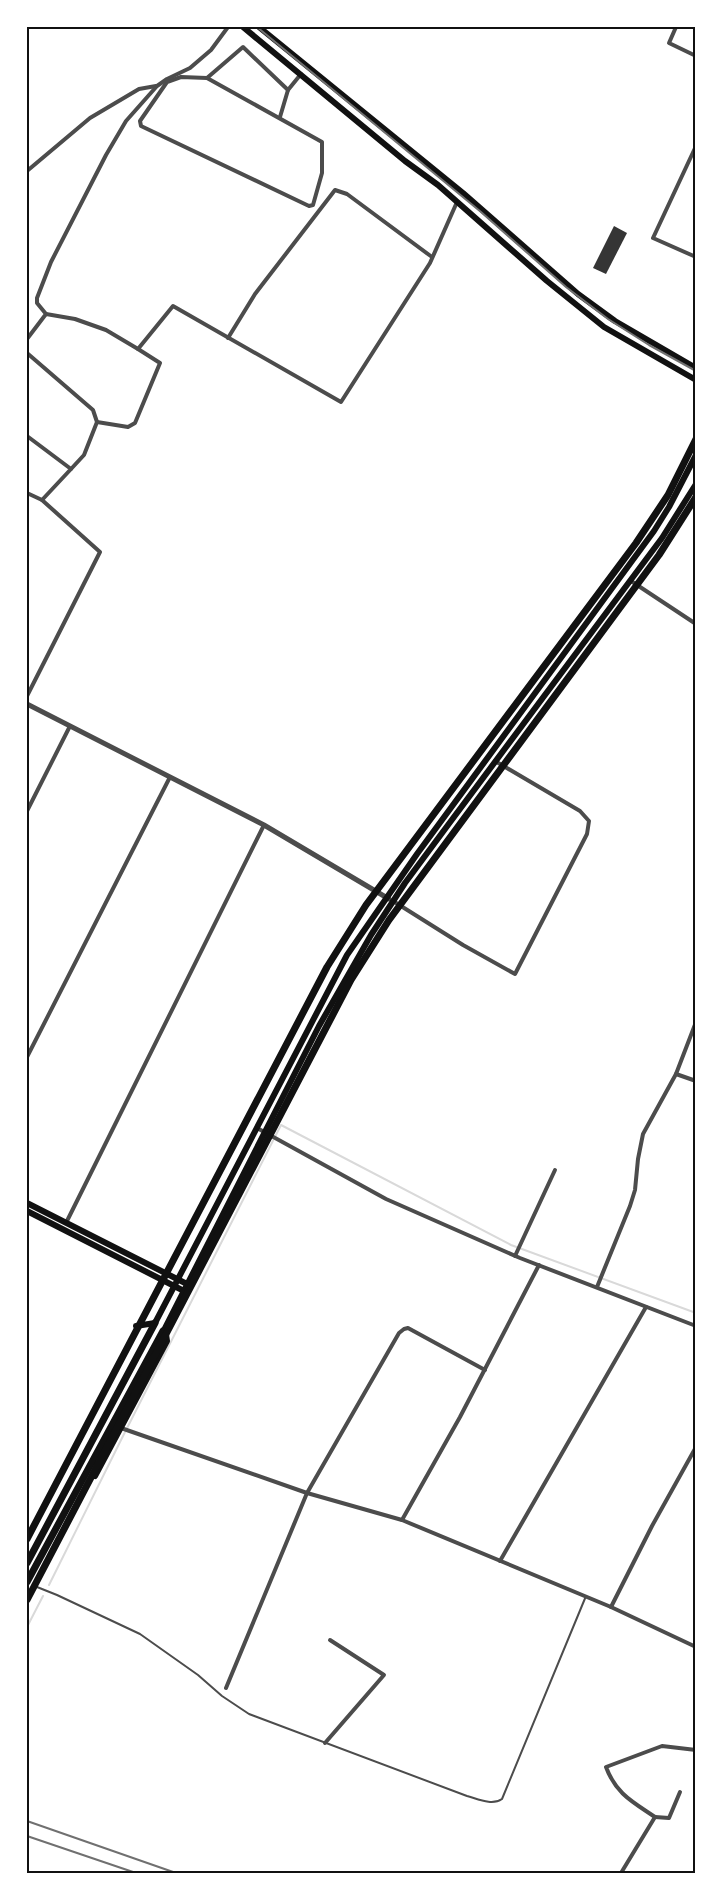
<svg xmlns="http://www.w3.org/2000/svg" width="723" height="1900" font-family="'Archivo Narrow',sans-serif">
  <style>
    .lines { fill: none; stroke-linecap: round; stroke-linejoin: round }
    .stream { stroke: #d9d9d9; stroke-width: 2 }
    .building { fill: #353535 }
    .service { stroke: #4c4c4c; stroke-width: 2 }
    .minor { stroke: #4c4c4c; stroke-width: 4 }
    .tertiary { stroke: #4c4c4c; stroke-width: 5 }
    .secondary { stroke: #111; stroke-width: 6 }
    .primary { stroke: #111; stroke-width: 6 }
    .trunk { stroke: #111; stroke-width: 7 }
    .rail { stroke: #707070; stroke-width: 2 }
    .neatline { fill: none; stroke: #111; stroke-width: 2 }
  </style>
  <rect width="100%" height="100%" fill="#fff"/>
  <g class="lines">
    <g class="stream">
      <polyline points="49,1585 121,1440 281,1125 511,1245 696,1313"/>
      <polyline points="27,1627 43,1596"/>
    </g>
  </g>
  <polygon class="building" points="614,226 627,233 606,274 593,268"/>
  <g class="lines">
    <path class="service" d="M37,1587L57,1595L140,1634L198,1675L222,1696L249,1714L467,1796C478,1799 492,1806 502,1799L586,1596"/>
    <g class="minor">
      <polyline points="676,27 669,43 696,56"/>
      <polygon points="181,77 207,78 322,142 322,173 313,205 309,206 141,126 140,121 167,82"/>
      <polyline points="207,78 243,47 288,90"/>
      <polyline points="280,117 288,90 301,74"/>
      <polyline points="696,146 653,238 696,257"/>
      <polyline points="27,171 90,118 139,89 156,86"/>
      <polyline points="46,314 75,319 106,330 138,349"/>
      <polyline points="228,338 255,294 335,190 347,194 432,257"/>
      <polyline points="27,339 46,314 37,303 37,298 51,262 106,155 126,121 157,86 167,79 190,68 211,50 228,27"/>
      <polyline points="27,353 93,410 97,422 84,455 71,469"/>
      <polyline points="97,422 128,427 135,423 160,363 138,349 173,306 341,402 430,263 457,202"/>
      <polyline points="27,436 71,469 42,500"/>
      <polyline points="27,493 42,500 100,552 27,696"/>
      <polyline points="631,581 696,624"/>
      <polyline points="27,811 70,726"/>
      <polyline points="393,901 463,945 515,974 587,834 589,821 580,811 495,761"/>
      <polyline points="27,1057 170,777"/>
      <polyline points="676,1074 696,1081"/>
      <polyline points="257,1128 386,1199 520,1258 696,1326"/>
      <polyline points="66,1223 264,825"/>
      <polyline points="515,1256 555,1170"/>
      <polyline points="597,1287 630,1206 635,1190 638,1159 643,1134 676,1074 696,1022"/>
      <polyline points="121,1428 307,1493 402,1520 611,1607 696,1647"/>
      <polyline points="402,1520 460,1417 539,1265"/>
      <polyline points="500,1561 646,1307"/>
      <polyline points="611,1607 652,1526 696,1447"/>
      <polyline points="226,1688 307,1493 399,1333 404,1329 408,1328 485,1370"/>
      <polyline points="325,1743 384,1675 330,1640"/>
      <polyline points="655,1817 669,1818 680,1792"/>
      <path d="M621,1873L655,1817C633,1802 616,1794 606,1767L662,1746L696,1750"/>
    </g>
    <polyline class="tertiary" points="27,704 264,825 389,899"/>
    <g class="secondary">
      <polyline points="27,1203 187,1284"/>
      <polyline points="27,1211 184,1291"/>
    </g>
    <g class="primary">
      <polyline points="243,27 405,161 438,185 547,281 604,327 696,380"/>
      <polyline points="259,27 463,193 578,294 615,321 696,368"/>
      <polyline points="136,1326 155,1323 347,955 417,854 654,531 669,507 696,455"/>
      <polyline points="95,1476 167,1341 165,1328 319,1026 371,935 405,883 448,825 662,538 696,484"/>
    </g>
    <g class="trunk">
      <polyline points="27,1539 327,967 366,905 636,543 668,495 696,439"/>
      <polyline points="27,1563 155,1323"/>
      <polyline points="27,1582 163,1331"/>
      <polyline points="27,1600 351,980 389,920 659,555 696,497"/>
    </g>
    <g class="rail">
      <polyline points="257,27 481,212 566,287 608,319 649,345 696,371"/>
      <polyline points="27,1821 176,1873"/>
      <polyline points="27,1836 136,1873"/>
    </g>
  </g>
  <rect width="723" height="1900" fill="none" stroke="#ffffff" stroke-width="57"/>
  <rect x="28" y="28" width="666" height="1844" class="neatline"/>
</svg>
